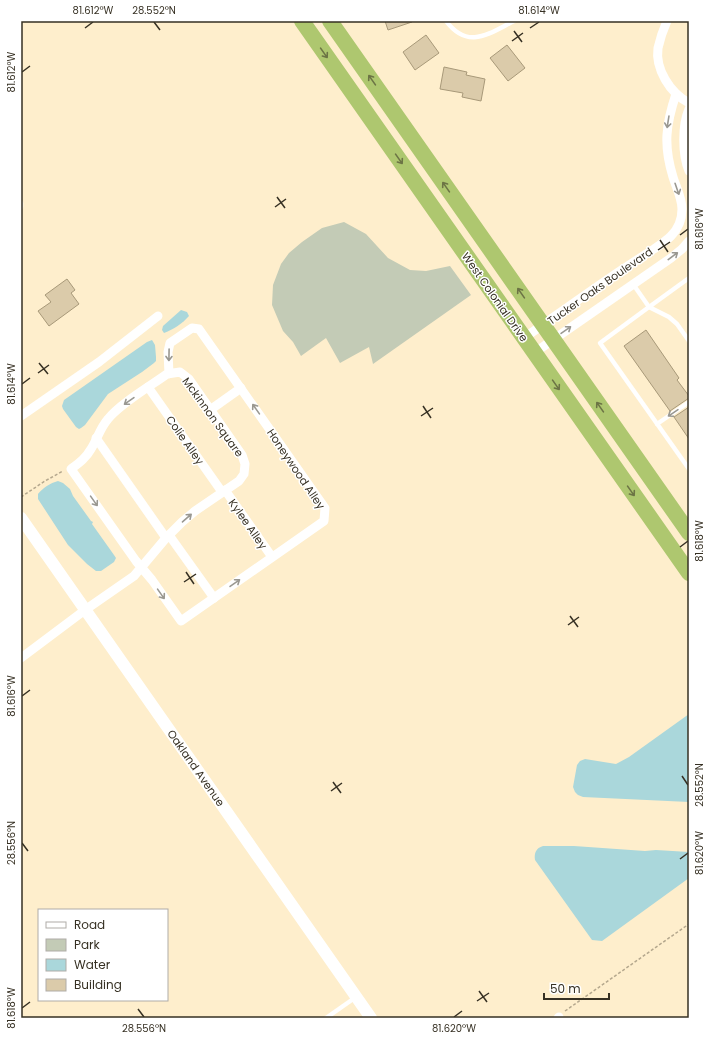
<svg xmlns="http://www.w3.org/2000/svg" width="710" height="1039" font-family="Poppins,sans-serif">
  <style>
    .green { fill: #c3cbb6 }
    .water { fill: #aad7db }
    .building { fill: #dbcbaa; stroke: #a89979 }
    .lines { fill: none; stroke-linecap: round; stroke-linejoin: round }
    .path { stroke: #b4a78d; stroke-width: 1.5; stroke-dasharray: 3 2; stroke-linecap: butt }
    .service { stroke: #fff; stroke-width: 4.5 }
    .minor { stroke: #fff; stroke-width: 9 }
    .tertiary { stroke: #fff; stroke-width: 12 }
    .trunk { stroke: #aec76f; stroke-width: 16 }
    .oneway { stroke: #6c7445 }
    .oneway2 { stroke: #9a9891 }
    .ticks { fill: none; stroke: #363023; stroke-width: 1.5 }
    .labels { text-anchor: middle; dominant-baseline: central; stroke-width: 3; stroke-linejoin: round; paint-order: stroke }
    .street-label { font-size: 11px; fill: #363023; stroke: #fff }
    .neatline { fill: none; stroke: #363023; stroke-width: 1.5 }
    .ticks-label { font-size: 10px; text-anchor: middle; fill: #363023 }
  </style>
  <rect width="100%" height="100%" fill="#feeecc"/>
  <polygon class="green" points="344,222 366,234 388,258 410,270 426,271 450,266 471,295 373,364 369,347 340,363 326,338 301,356 293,342 283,331 272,305 273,285 281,264 289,253 302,242 322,228"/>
  <g class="water">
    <path d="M181,310L187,312L189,316C182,324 174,329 164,333L162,330L163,326Z"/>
    <polygon points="152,340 155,345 156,357 156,361 154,363 142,372 108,394 85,425 81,428 79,429 76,427 63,409 62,406 64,400 147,342"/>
    <path d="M58,481L63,483L70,489L73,496L91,521L93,522L92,524L114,555L116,558L114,562L101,571H96L87,564L68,545L38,499V494C43,488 50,483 58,481Z"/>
    <polygon points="689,714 689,802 583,797 578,795 575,792 573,787 577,765 580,761 585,759 616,764 629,757"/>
    <path d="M543,846H574L645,851L656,850L689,852V878L602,941L592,940L535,860C534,853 536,848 543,846Z"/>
  </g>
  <g class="building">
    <polygon points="385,21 412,21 412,22 388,30"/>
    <polygon points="426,35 439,53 415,70 403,52"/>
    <polygon points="507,45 525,68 508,81 490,58"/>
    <polygon points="444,67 467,72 466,75 485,79 481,101 462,97 463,93 440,89"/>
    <polygon points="67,279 75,290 71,293 79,304 49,326 38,311 51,302 45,295"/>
    <polygon points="646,330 679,378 677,380 689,396 689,398 670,411 624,346"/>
    <polygon points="689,407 689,439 674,417"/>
  </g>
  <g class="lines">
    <g class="path">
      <polyline points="21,497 45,481 63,471"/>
      <polyline points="565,1011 689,924"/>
    </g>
    <g class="service">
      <path d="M446,21C468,50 488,34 514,21"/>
      <polyline points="21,203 21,207"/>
      <polyline points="689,278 649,307 669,317 677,324 689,341"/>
      <polyline points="633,284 649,307 600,343 689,469"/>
      <polyline points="657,424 689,402"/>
      <polyline points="326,1018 356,997"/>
    </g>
    <g class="minor">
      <path d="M667,21C663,30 660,39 658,48C655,69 670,93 689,103"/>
      <path d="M689,109C682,125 682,154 689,171"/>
      <path d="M524,338C557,315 590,291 623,269C634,262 644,255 654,249C660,245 666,241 671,236C678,229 682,219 682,209C682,198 676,187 673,177C663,145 666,124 676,94"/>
      <polyline points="534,353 671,258 682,249 689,241"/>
      <polyline points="148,387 222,492"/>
      <polyline points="210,410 241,388"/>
      <polyline points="21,416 99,362 158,316"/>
      <polyline points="96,438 166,538"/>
      <polyline points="225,490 272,557"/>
      <polyline points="169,535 214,598"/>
      <path d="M21,658L85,610L134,576L166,538L182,522L195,511L239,481L244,474L245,464L242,455L189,379L180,372L167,374C149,387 121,403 108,419C100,428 97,440 91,449C86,458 79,463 71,469L136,561L152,580L181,621L324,521L325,508L199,329L192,328L170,343L168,352L169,374"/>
      <polyline points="558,1018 559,1017"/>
    </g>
    <polyline class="tertiary" points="21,518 371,1018"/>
    <g class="trunk">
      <polyline points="302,21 689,573"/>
      <polyline points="330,21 689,533"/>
    </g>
  </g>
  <defs><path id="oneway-shaft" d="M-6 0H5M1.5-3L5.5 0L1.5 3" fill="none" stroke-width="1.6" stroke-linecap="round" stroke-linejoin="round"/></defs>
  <g class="oneway">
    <use href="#oneway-shaft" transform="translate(324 53) rotate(55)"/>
    <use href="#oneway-shaft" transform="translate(372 80) rotate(-125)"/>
    <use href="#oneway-shaft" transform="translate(399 159) rotate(55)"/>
    <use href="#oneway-shaft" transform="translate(446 187) rotate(-125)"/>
    <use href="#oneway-shaft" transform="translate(521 293) rotate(-125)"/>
    <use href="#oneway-shaft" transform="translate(556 385) rotate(55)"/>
    <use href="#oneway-shaft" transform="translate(600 407) rotate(-125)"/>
    <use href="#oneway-shaft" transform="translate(631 491) rotate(55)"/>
  </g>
  <g class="oneway2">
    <use href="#oneway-shaft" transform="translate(668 122) rotate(99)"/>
    <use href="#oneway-shaft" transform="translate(677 189) rotate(71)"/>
    <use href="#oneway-shaft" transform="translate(673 256) rotate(-37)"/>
    <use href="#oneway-shaft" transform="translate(566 330) rotate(-35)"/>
    <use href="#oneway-shaft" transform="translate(169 355) rotate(91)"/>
    <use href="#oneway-shaft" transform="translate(129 401) rotate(145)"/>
    <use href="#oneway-shaft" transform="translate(256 409) rotate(-125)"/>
    <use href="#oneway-shaft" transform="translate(673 413) rotate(146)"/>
    <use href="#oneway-shaft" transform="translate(94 501) rotate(55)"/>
    <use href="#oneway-shaft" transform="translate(187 518) rotate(-41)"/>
    <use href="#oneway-shaft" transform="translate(235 583) rotate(-35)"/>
    <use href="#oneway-shaft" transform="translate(161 594) rotate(55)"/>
  </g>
  <path class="ticks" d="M154,22L160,30M85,28L93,22M530,28L539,22M514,31L522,42M512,41L523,33M22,72L30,66M277,197L285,208M275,207L286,199M680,235L688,229M660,240L668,252M658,250L670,242M39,363L48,374M38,373L49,365M22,384L30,378M423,406L431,418M421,416L433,408M680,547L688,541M186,572L194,584M184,582L196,574M570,616L578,627M568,625L579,617M22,696L30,690M682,776L688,785M333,782L341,793M331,791L342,783M22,843L28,851M680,859L688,853M479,991L487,1002M477,1001L489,993M22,1008L30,1002M138,1009L144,1017M454,1017L462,1011"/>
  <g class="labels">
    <g class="street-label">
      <text transform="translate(600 286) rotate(-35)">Tucker Oaks Boulevard</text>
      <text transform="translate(495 297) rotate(55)">West Colonial Drive</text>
      <text transform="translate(213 417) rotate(54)">Mckinnon Square</text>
      <text transform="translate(185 440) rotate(55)">Colie Alley</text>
      <text transform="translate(296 469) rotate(56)">Honeywood Alley</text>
      <text transform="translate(248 524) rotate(55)">Kylee Alley</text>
      <text transform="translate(196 768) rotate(55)">Oakland Avenue</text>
    </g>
  </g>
  <rect width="710" height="1039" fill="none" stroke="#ffffff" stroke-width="44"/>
  <rect x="38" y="909" width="130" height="92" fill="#ffffff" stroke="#afaca7"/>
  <rect x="46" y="922" width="20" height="6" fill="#ffffff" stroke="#afaca7"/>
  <text x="74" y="929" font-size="12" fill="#363023">Road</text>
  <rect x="46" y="939" width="20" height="12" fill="#c3cbb6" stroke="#afaca7"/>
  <text x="74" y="949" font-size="12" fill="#363023">Park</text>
  <rect x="46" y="959" width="20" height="12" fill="#aad7db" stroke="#afaca7"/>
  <text x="74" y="969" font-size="12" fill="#363023">Water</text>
  <rect x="46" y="979" width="20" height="12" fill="#dbcbaa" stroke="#afaca7"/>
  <text x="74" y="989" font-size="12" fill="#363023">Building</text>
  <path d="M544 993v6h65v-6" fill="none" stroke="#363023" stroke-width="2"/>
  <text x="550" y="993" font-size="12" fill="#363023" stroke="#ffffff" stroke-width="3" paint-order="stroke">50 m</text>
  <rect x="22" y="22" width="666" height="995" class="neatline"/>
  <g class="ticks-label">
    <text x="93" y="14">81.612°W</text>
    <text x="154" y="14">28.552°N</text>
    <text x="539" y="14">81.614°W</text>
    <text transform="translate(11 72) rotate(-90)" y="4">81.612°W</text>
    <text transform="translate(699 229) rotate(-90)" y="4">81.616°W</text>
    <text transform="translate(11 384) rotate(-90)" y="4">81.614°W</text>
    <text transform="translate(699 541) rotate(-90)" y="4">81.618°W</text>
    <text transform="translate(11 696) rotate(-90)" y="4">81.616°W</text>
    <text transform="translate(699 785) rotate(-90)" y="4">28.552°N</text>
    <text transform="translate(11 843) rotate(-90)" y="4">28.556°N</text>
    <text transform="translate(699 853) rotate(-90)" y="4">81.620°W</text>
    <text transform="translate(11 1008) rotate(-90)" y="4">81.618°W</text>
    <text x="144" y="1032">28.556°N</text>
    <text x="454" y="1032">81.620°W</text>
  </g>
</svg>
